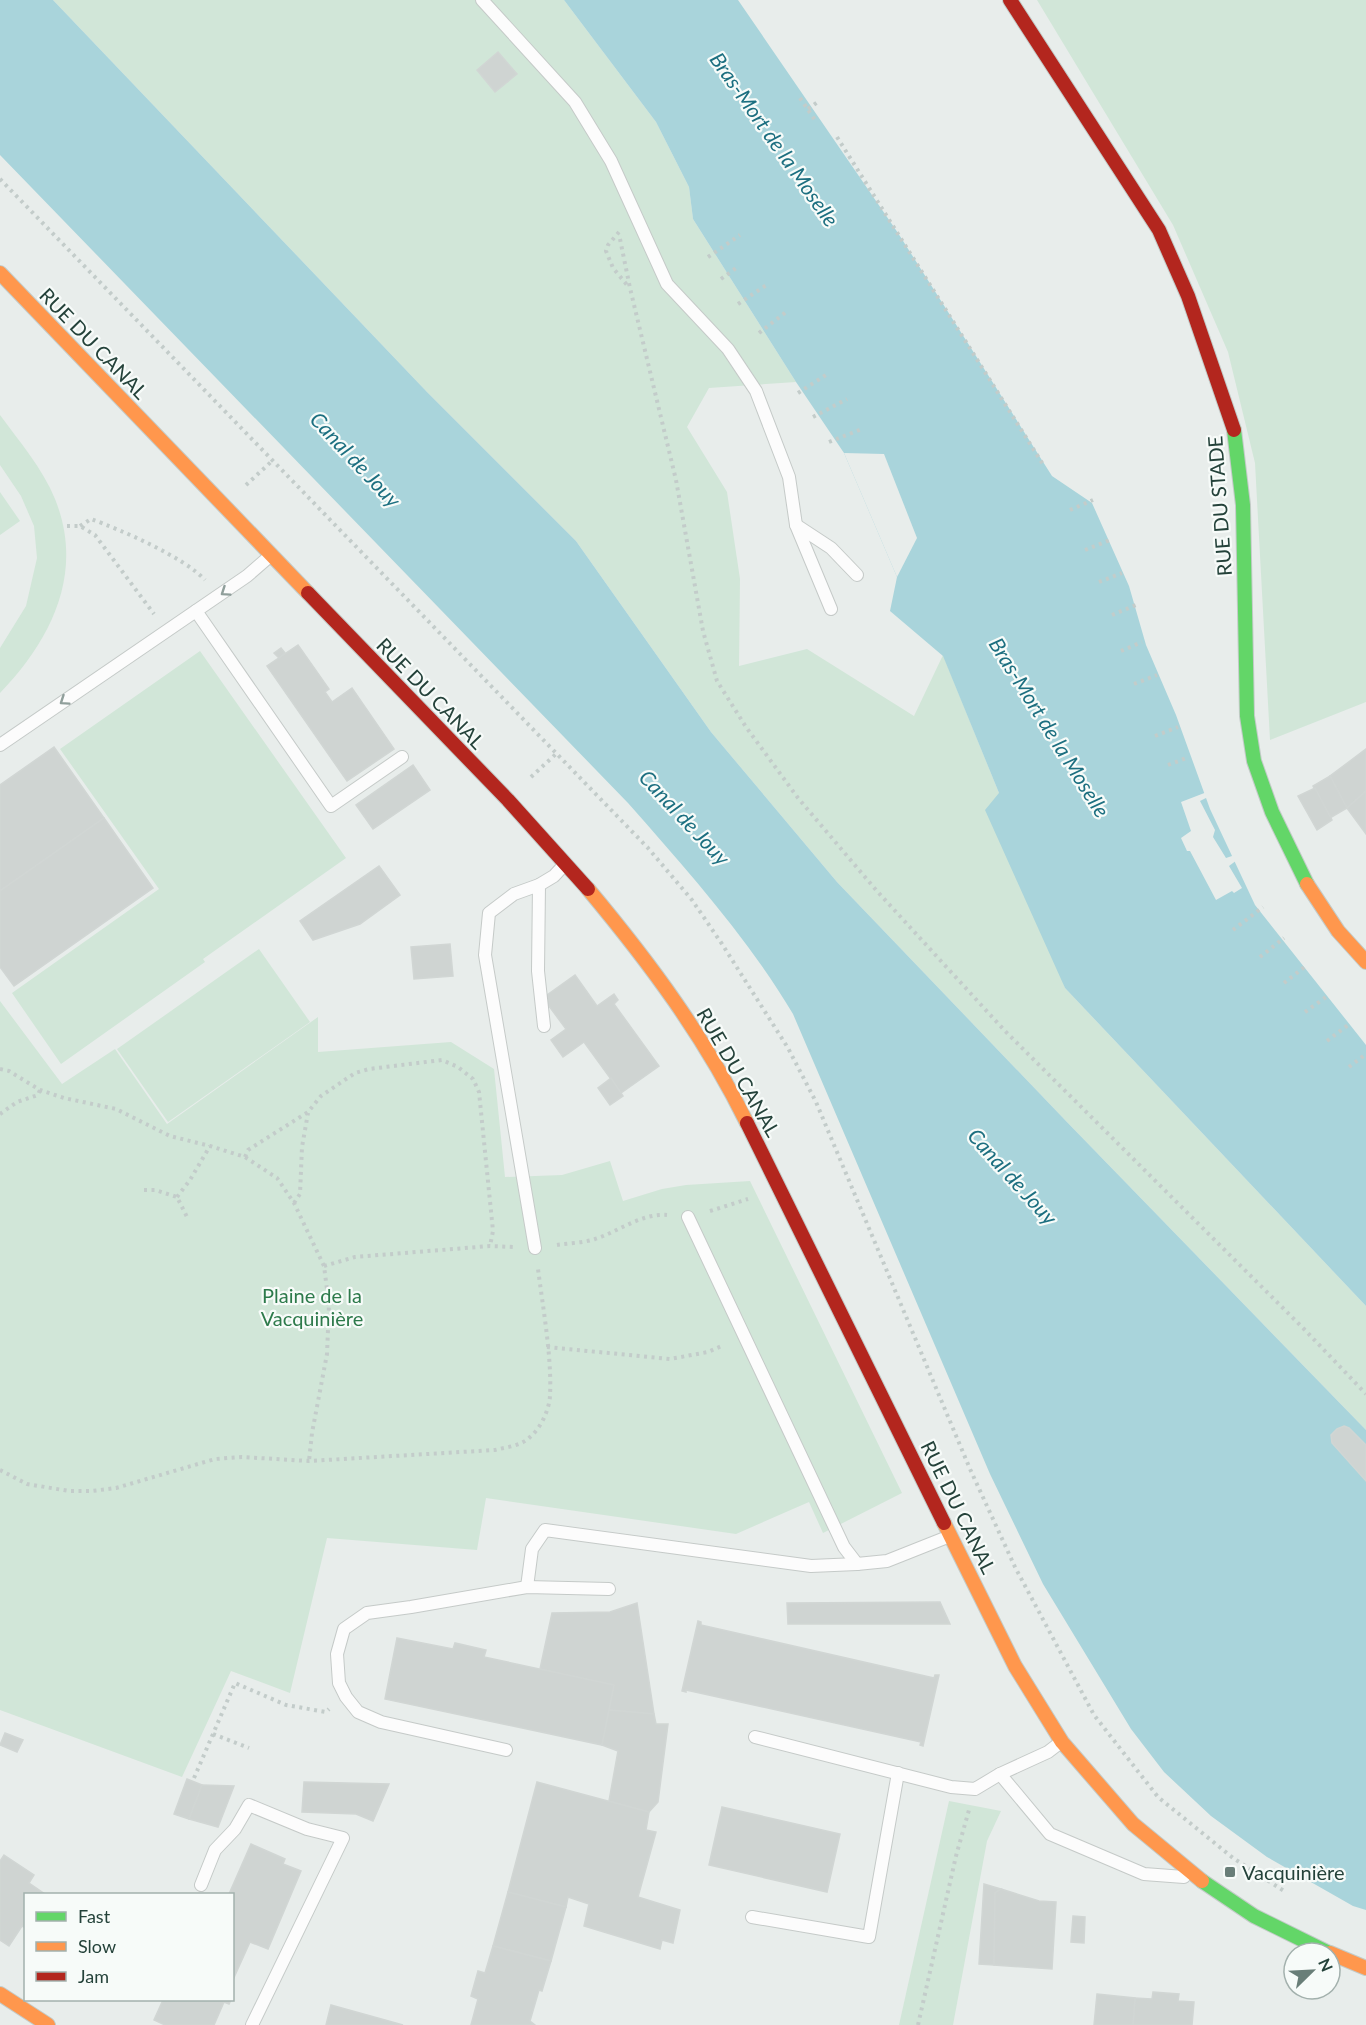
<svg xmlns="http://www.w3.org/2000/svg" width="1366" height="2025" font-family="Lato,sans-serif">
  <style>
    .green { fill: #d1e6d8 }
    .water { fill: #a9d4db }
    .pier { fill: #e8edeb }
    .building { fill: #cfd4d2; stroke: #d1d6d4; stroke-width: 1.5 }
    .lines { fill: none; stroke-linecap: round; stroke-linejoin: round }
    .lane-casing { stroke: #c5cac8; stroke-width: 14 }
    .fast-casing { stroke: #c3cbc8; stroke-width: 16 }
    .slow-casing { stroke: #c3cbc8; stroke-width: 16 }
    .jam-casing { stroke: #c3cbc8; stroke-width: 16 }
    .path { stroke: #c3ccca; stroke-width: 4; stroke-dasharray: 3 4.5; stroke-linecap: butt }
    .lane { stroke: #fcfcfc; stroke-width: 12 }
    .fast { stroke: #63d668; stroke-width: 14 }
    .slow { stroke: #ff974d; stroke-width: 14 }
    .jam { stroke: #b3261e; stroke-width: 14 }
    .oneway { stroke: #909f9b }
    .poi-dot { fill: #697e78; stroke: #f7fbf9; stroke-width: 2 }
    .labels { text-anchor: middle; dominant-baseline: central; stroke-width: 4.5; stroke-linejoin: round; paint-order: stroke }
    .street-label { font-size: 20px; fill: #24423a; stroke: #f7fbf9 }
    .park-label { font-size: 20px; fill: #2d7a4b; stroke: #f7fbf9 }
    .poi-label { font-size: 20px; fill: #24423a; stroke: #f7fbf9; text-anchor: start }
    .water-label { font-size: 21px; font-style: italic; fill: #1c6f80; stroke: #f7fbf9 }
  </style>
  <rect width="100%" height="100%" fill="#e8edeb"/>
  <g class="green">
    <polygon points="53,0 564,0 656,122 689,187 693,219 796,382 709,388 687,427 727,492 740,579 739,666 807,649 914,716 943,655 999,793 1065,988 1366,1306 1366,1430 1065,1120 837,882 711,732 576,541 427,392"/>
    <polygon points="1037,0 1366,0 1366,702 1270,740 1255,463 1228,352 1173,225"/>
    <path d="M0,415C19,441 43,469 55,499C85,573 51,640 0,693V648L26,606L37,558L34,526L21,496L0,465Z"/>
    <polygon points="0,492 20,521 0,535"/>
    <polygon points="200,651 346,858 203,959 205,962 61,1064 12,993 159,889 60,749"/>
    <polygon points="259,949 310,1022 168,1122 117,1049"/>
    <polygon points="0,1001 62,1084 115,1049 167,1124 318,1017 318,1052 451,1042 494,1069 505,1177 562,1175 610,1161 623,1201 662,1189 686,1185 750,1181 902,1493 823,1533 809,1502 736,1534 486,1498 477,1550 327,1538 290,1693 231,1671 182,1777 0,1710"/>
    <polygon points="949,1801 1001,1811 987,1841 953,2025 899,2025"/>
  </g>
  <g class="water">
    <path d="M0,0H53L427,392L576,541L711,732L837,882L1065,1120L1366,1430V1910L1353,1906L1267,1857L1211,1816L1164,1772L1131,1729L1043,1584L990,1474L793,1014C748,938 686,869 628,803L0,155Z"/>
    <polygon points="564,0 738,0 898,233 1052,476 1092,503 1129,586 1146,645 1176,715 1210,809 1255,905 1366,1045 1366,1306 1065,988 985,810 999,793 943,656 890,611 897,577 844,453 796,382 693,219 689,187 656,122"/>
  </g>
  <g class="pier">
    <polygon points="844,453 884,454 917,538 897,577"/>
    <polygon points="1207,792 1208,797 1200,801 1215,830 1213,837 1226,858 1235,855 1237,860 1229,866 1242,888 1234,893 1232,891 1216,900 1190,851 1187,851 1181,838 1191,831 1181,802"/>
  </g>
  <g class="building">
    <polygon points="498,52 517,74 495,92 477,70"/>
    <polygon points="298,645 329,689 325,692 332,702 352,688 394,749 347,781 267,666"/>
    <polygon points="281,648 285,653 279,658 274,653"/>
    <polygon points="54,747 104,818 0,891 0,785"/>
    <polygon points="1366,749 1366,791 1347,808 1330,776"/>
    <polygon points="413,765 430,790 373,829 356,805"/>
    <polygon points="1330,776 1347,808 1330,818 1313,786"/>
    <polygon points="1315,788 1332,820 1317,830 1298,796"/>
    <polygon points="1366,791 1366,834 1347,808"/>
    <polygon points="104,818 153,888 14,986 0,967 0,891"/>
    <polygon points="379,866 400,895 360,924 313,940 300,921"/>
    <polygon points="450,944 453,976 414,979 411,947"/>
    <polygon points="575,975 597,1006 614,994 618,1000 614,1004 659,1066 621,1093 584,1042 563,1057 551,1040 566,1029 543,998"/>
    <polygon points="611,1078 623,1096 610,1105 598,1088"/>
    <polygon points="1344,1426 1349,1428 1366,1445 1366,1481 1332,1443 1331,1435 1337,1429"/>
    <polygon points="940,1602 950,1624 788,1624 787,1603"/>
    <polygon points="637,1603 654,1714 609,1710 614,1685 540,1669 552,1613 610,1612"/>
    <polygon points="698,1621 701,1622 701,1625 934,1678 935,1675 939,1675 923,1746 920,1745 921,1742 686,1690 686,1692 682,1691"/>
    <polygon points="397,1638 453,1649 455,1643 486,1650 484,1657 614,1685 602,1745 385,1699"/>
    <polygon points="609,1710 654,1714 656,1724 668,1724 658,1802 649,1812 609,1801 618,1751 602,1745"/>
    <polygon points="5,1733 23,1740 17,1752 0,1745"/>
    <polygon points="187,1779 202,1785 189,1819 174,1814"/>
    <polygon points="304,1782 389,1784 373,1821 356,1814 302,1812"/>
    <polygon points="537,1782 649,1812 646,1830 656,1832 638,1897 680,1910 673,1943 662,1940 660,1949 584,1926 589,1904 568,1897 566,1907 508,1892"/>
    <polygon points="202,1785 234,1786 218,1827 189,1819"/>
    <polygon points="722,1807 840,1834 827,1892 709,1865"/>
    <polygon points="251,1844 285,1859 283,1864 301,1871 268,1949 250,1942 232,1982 232,1894 229,1894"/>
    <polygon points="4,1855 34,1875 29,1883 45,1894 26,1894 26,1928 22,1926 9,1946 0,1940 0,1861"/>
    <polygon points="984,1884 1001,1889 995,1893 994,1965 979,1964"/>
    <polygon points="1001,1889 1039,1901 1056,1902 1052,1969 994,1965 995,1893"/>
    <polygon points="508,1892 566,1907 551,1961 493,1946"/>
    <polygon points="1073,1916 1085,1917 1084,1943 1071,1942"/>
    <polygon points="493,1946 551,1961 542,1991 539,1990 530,2021 535,2025 471,2025 478,1999 471,1996 478,1971 485,1973"/>
    <polygon points="1153,1992 1179,1994 1178,2001 1194,2002 1192,2025 1133,2025 1135,1998 1152,1999"/>
    <polygon points="1097,1994 1135,1998 1133,2025 1094,2025"/>
    <polygon points="163,2000 231,2000 229,2004 224,2002 214,2025 165,2025 154,2020"/>
    <polygon points="331,2005 403,2025 326,2025"/>
  </g>
  <g class="lines">
    <g class="lane-casing">
      <g id="lane">
        <polyline points="482,0 575,102 611,161 667,284 728,349 756,391 789,477 796,525 831,609"/>
        <polyline points="796,525 831,548 857,575"/>
        <polyline points="196,611 331,806 402,757"/>
        <polyline points="0,745 247,576 270,556"/>
        <polyline points="539,885 538,971 544,1026"/>
        <polyline points="688,1217 844,1547 857,1564 887,1561 950,1536"/>
        <polyline points="535,1248 485,955 489,913 514,894 539,885 554,876 565,864"/>
        <polyline points="527,1587 532,1549 545,1530 811,1566 857,1564"/>
        <polyline points="755,1737 951,1787 975,1789 1000,1774 1048,1752 1061,1742"/>
        <polyline points="506,1750 381,1722 358,1712 346,1697 339,1683 337,1654 344,1629 367,1613 411,1607 527,1587 609,1589"/>
        <polyline points="1000,1774 1050,1834 1144,1874 1184,1877"/>
        <polyline points="201,1885 215,1850 235,1829 249,1805 307,1829 343,1838 252,2025"/>
        <polyline points="752,1917 869,1937 898,1773"/>
      </g>
    </g>
    <g class="fast-casing">
      <g id="fast">
        <polyline points="1234,430 1243,505 1247,716 1254,761 1272,812 1307,884"/>
        <polyline points="1202,1881 1254,1916 1329,1953"/>
      </g>
    </g>
    <g class="slow-casing">
      <g id="slow">
        <polyline points="0,273 308,593"/>
        <polyline points="1307,884 1338,931 1366,962"/>
        <path d="M588,889C649,962 705,1037 747,1123"/>
        <polyline points="944,1523 1015,1666 1062,1742 1133,1824 1202,1881"/>
        <polyline points="1330,1953 1366,1968"/>
        <polyline points="0,1994 48,2025"/>
      </g>
    </g>
    <g class="jam-casing">
      <g id="jam">
        <polyline points="1010,0 1159,230 1188,296 1234,430"/>
        <polyline points="308,593 508,800 588,889"/>
        <polyline points="747,1123 944,1523"/>
      </g>
    </g>
    <g class="path">
      <polyline points="800,98 815,120"/>
      <polyline points="808,109 819,101"/>
      <polyline points="837,137 1044,466"/>
      <polyline points="0,179 648,848 692,900 722,944 788,1048 816,1102 970,1469 1015,1567 1094,1715 1158,1797 1233,1858 1284,1891"/>
      <polyline points="619,232 608,245 606,251 613,268 627,285"/>
      <polyline points="620,239 630,288 676,480 703,631 717,681 746,727 798,798 876,890 1005,1031 1304,1329 1366,1394"/>
      <polyline points="708,257 740,235"/>
      <polyline points="721,279 739,266"/>
      <polyline points="738,304 768,284"/>
      <polyline points="759,333 786,312"/>
      <polyline points="798,393 829,373"/>
      <polyline points="813,417 847,399"/>
      <polyline points="829,442 862,429"/>
      <polyline points="246,485 272,461"/>
      <polyline points="1070,510 1093,500"/>
      <polyline points="67,526 80,526 95,535 154,614"/>
      <path d="M80,526L91,519C121,530 184,557 205,580"/>
      <polyline points="1085,550 1110,540"/>
      <polyline points="1099,582 1122,573"/>
      <polyline points="1112,615 1136,605"/>
      <polyline points="1121,651 1142,642"/>
      <polyline points="1134,684 1157,675"/>
      <polyline points="1155,736 1178,727"/>
      <polyline points="1168,765 1189,757"/>
      <polyline points="531,777 557,753"/>
      <polyline points="1233,930 1263,907"/>
      <polyline points="1260,957 1284,938"/>
      <polyline points="1284,983 1307,965"/>
      <polyline points="1305,1012 1326,997"/>
      <polyline points="1327,1041 1348,1025"/>
      <polyline points="1349,1067 1366,1054"/>
      <polyline points="0,1069 9,1071 40,1090 64,1098 116,1109 170,1136 210,1146 245,1157 277,1178 294,1203 324,1266 329,1305 327,1354 312,1433 309,1461"/>
      <polyline points="0,1114 17,1102 38,1095 40,1090"/>
      <polyline points="245,1157 248,1150 308,1112 321,1096 355,1073 369,1069 442,1060 458,1067 473,1079 479,1092 493,1231 490,1246"/>
      <polyline points="144,1190 155,1190 177,1197 187,1217"/>
      <polyline points="177,1197 190,1180 210,1146"/>
      <polyline points="294,1203 300,1194 302,1147 308,1113"/>
      <polyline points="710,1211 748,1199"/>
      <path d="M557,1245C569,1243 583,1243 595,1239C618,1232 641,1213 667,1215"/>
      <polyline points="324,1266 355,1257 490,1246 513,1247"/>
      <polyline points="547,1347 670,1359 708,1352 724,1345"/>
      <path d="M0,1470L27,1484L69,1491H92L116,1488L215,1459L242,1457L309,1461L495,1450C507,1447 521,1446 530,1437C541,1428 549,1410 550,1396C552,1358 543,1308 538,1269"/>
      <polyline points="213,1734 249,1748"/>
      <polyline points="194,1778 235,1683 286,1705 326,1712 329,1709"/>
      <polyline points="918,2025 956,1856 969,1810"/>
    </g>
    <use href="#lane" class="lane"/>
    <use href="#fast" class="fast"/>
    <use href="#slow" class="slow"/>
    <use href="#jam" class="jam"/>
  </g>
  <defs><path id="oneway-chevron" d="M-2-3.5L2.5 0L-2 3.5" fill="none" stroke-width="1.6" stroke-linecap="round" stroke-linejoin="round" transform="scale(1.5)"/></defs>
  <g class="oneway">
    <use href="#oneway-chevron" transform="translate(225 592) rotate(146)"/>
    <use href="#oneway-chevron" transform="translate(64 701) rotate(146)"/>
  </g>
  <rect class="poi-dot" x="1224" y="1866" width="12" height="12" rx="3"/>
  <g class="labels">
    <g class="street-label">
      <text transform="translate(94 343) rotate(46)">RUE DU CANAL</text>
      <text transform="translate(1219 506) rotate(-94)">RUE DU STADE</text>
      <text transform="translate(431 693) rotate(46)">RUE DU CANAL</text>
      <text transform="translate(739 1072) rotate(60)">RUE DU CANAL</text>
      <text transform="translate(959 1507) rotate(64)">RUE DU CANAL</text>
    </g>
    <g class="park-label">
      <text x="312" y="1295">Plaine de la<tspan x="312" dy="23">Vacquinière</tspan></text>
    </g>
    <g class="poi-label">
      <text x="1242" y="1872">Vacquinière</text>
    </g>
    <g class="water-label">
      <text transform="translate(775 139) rotate(55)">Bras-Mort de la Moselle</text>
      <text transform="translate(356 459) rotate(47)">Canal de Jouy</text>
      <text transform="translate(1050 727) rotate(58)">Bras-Mort de la Moselle</text>
      <text transform="translate(685 817) rotate(47)">Canal de Jouy</text>
      <text transform="translate(1013 1176) rotate(48)">Canal de Jouy</text>
    </g>
  </g>
  <rect x="24" y="1893" width="210" height="108" fill="#f7fbf9" stroke="#a3b1ad" stroke-width="1.5"/>
  <rect x="36" y="1912" width="30" height="9" fill="#63d668" stroke="#a3b1ad" stroke-width="1.5"/>
  <text x="78" y="1923" font-size="18" fill="#24423a">Fast</text>
  <rect x="36" y="1942" width="30" height="9" fill="#ff974d" stroke="#a3b1ad" stroke-width="1.5"/>
  <text x="78" y="1953" font-size="18" fill="#24423a">Slow</text>
  <rect x="36" y="1972" width="30" height="9" fill="#b3261e" stroke="#a3b1ad" stroke-width="1.5"/>
  <text x="78" y="1983" font-size="18" fill="#24423a">Jam</text>
  <g transform="translate(1312 1971) rotate(66)"><circle r="28" fill="#f7fbf9" stroke="#a3b1ad" stroke-width="1.5"/>
  <path d="M0-4.5L10 22L0 15L-10 22Z" fill="#697e78"/>
  <text y="-9" font-size="16" font-weight="bold" text-anchor="middle" fill="#24423a">N</text>
  </g>
</svg>
